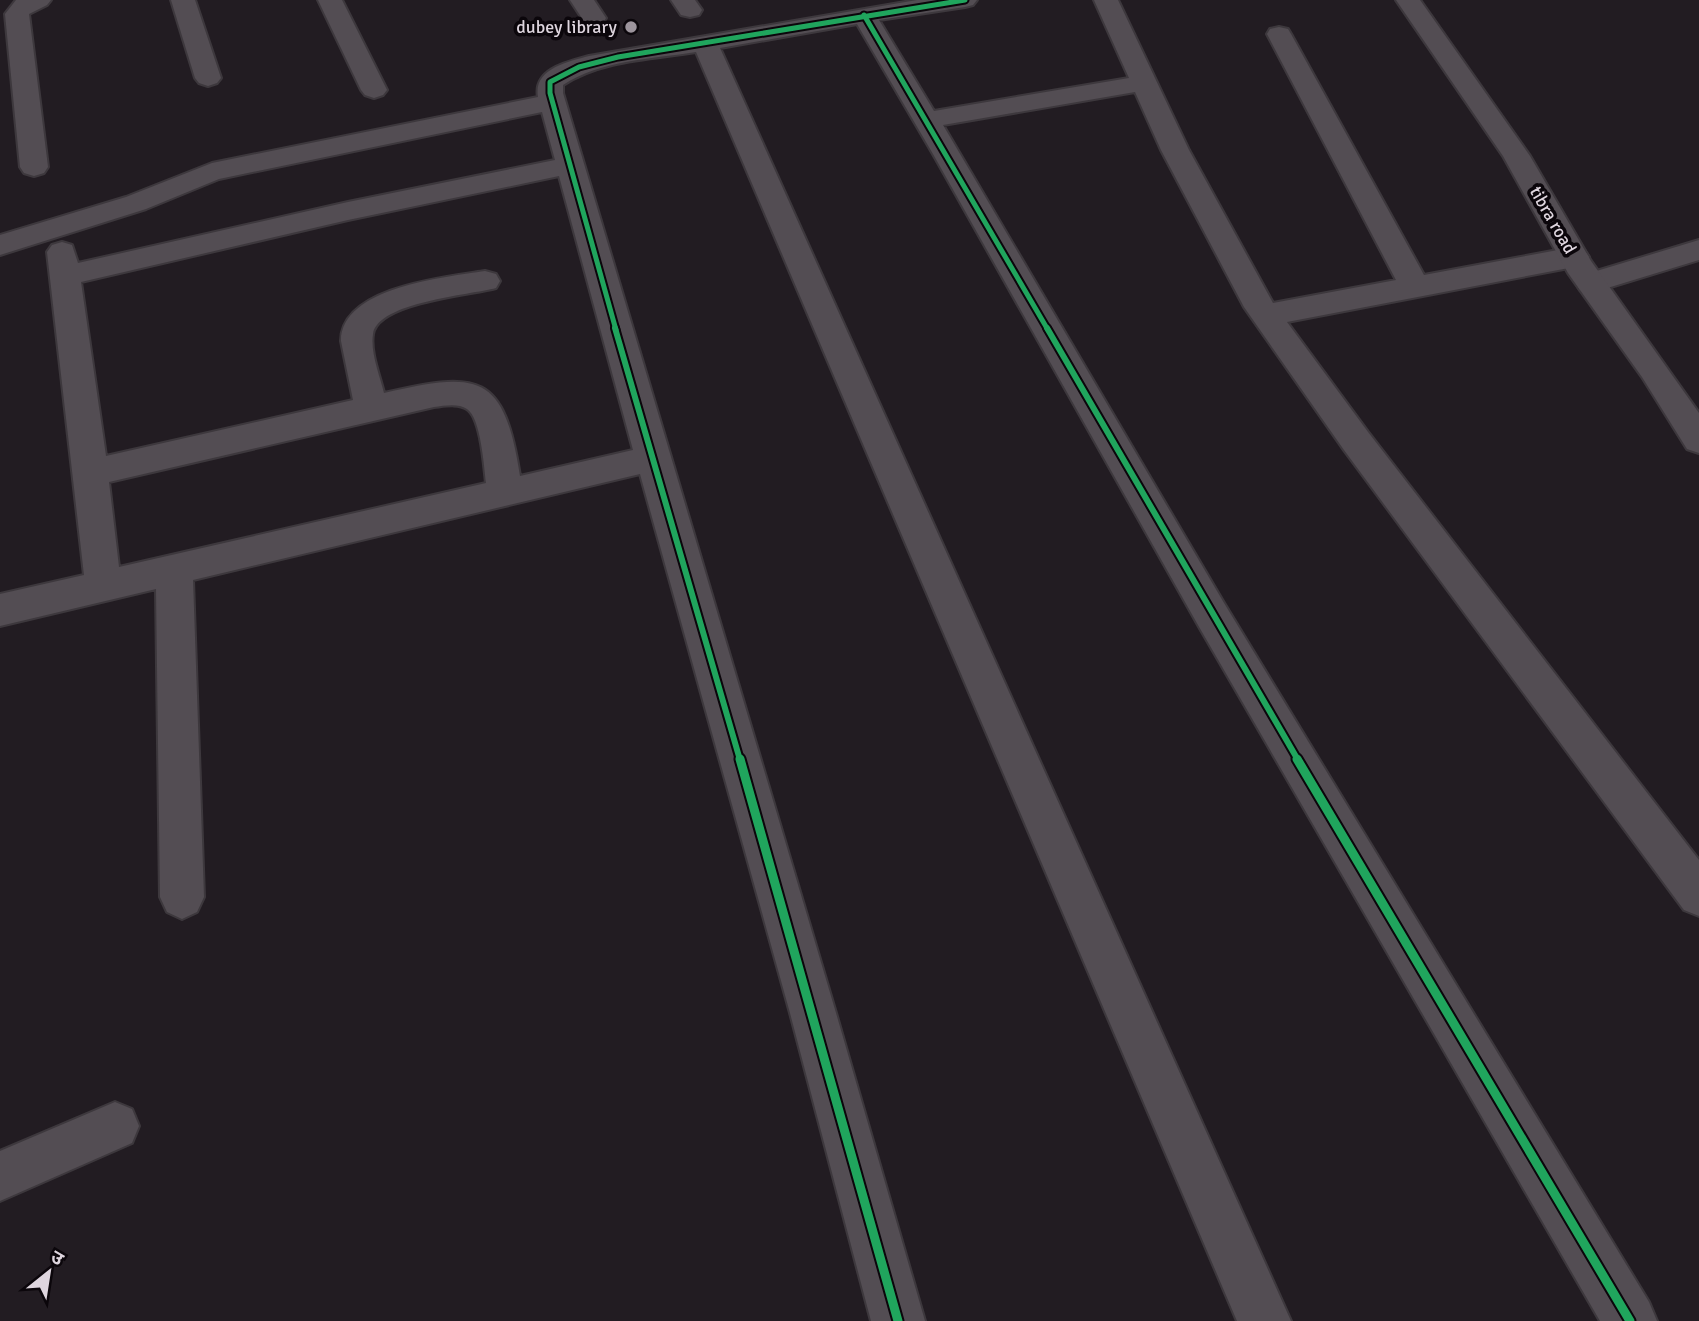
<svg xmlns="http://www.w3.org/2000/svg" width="1699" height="1321" font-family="Signika,'Noto Sans Devanagari',sans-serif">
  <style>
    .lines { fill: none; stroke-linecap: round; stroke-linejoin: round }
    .minor-casing { stroke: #3d383d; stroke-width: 4 }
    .tertiary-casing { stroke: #3d383d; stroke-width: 4 }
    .minor { fill: #534d53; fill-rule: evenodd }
    .tertiary { fill: #534d53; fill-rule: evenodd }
    .cycleway-far2-casing { stroke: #0b060b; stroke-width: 9 }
    .cycleway-far1-casing { stroke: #0b060b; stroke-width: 10 }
    .cycleway-casing { stroke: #0b060b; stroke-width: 13 }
    .cycleway-far2 { stroke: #20a55d; stroke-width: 5 }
    .cycleway-far1 { stroke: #20a55d; stroke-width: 6 }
    .cycleway { stroke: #20a55d; stroke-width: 9 }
    .poi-dot { fill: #9c949c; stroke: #0b060b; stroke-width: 2.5 }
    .labels { text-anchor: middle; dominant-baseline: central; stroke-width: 7; stroke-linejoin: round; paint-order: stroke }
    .far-poi-label { font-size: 18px; fill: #ded5de; stroke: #0b060b; text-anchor: end }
    .far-street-label { font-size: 18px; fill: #ded5de; stroke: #0b060b }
  </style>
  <rect width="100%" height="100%" fill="#221c22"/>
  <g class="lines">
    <g class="minor-casing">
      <g id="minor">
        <polygon points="16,0 51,0 47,5 29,14 48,167 44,173 34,176 24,173 20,167 5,14"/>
        <polygon points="171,0 195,0 221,78 217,83 208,86 199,83 195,78"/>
        <polygon points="318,0 342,0 387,90 383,95 374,98 365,95 361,90"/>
        <polygon points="570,0 594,0 606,18 603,23 594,25 585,23"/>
        <polygon points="671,0 695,0 702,10 699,15 690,17 681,15"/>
        <path d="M917,0H977L973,5L965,7L879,20L934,111L1129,78L1094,0H1118L1189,150L1273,303L1396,280L1267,34L1270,29L1279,27L1288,29L1291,34L1424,275L1574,247L1584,250L1589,257L1584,264L1574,267L1287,322L1368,432L1699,860V916L1684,910L1344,450L1244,307L1161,150L1135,92L943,125L1224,603L1649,1302L1657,1321H1600L1198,625L933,154L857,24L720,48L1291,1321H1237L696,52C652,59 601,60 563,85V93L836,1013L925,1321H871L790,1013L640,474L193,580L204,897L197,912L182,919L167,912L160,897L156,589L0,626V594L84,575L47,252L52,245L62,242L72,245L78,263L348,202L555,160L542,112L219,179L146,209L0,255V235L126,197L212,163L538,97C533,69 567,62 589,56ZM559,176L633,450L520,476C504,373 479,371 384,393C380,376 370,352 373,334C378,302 470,295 496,288L500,281L496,274L485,271C446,277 341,287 341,341L353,400L106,456L81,282L348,220ZM434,407C444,406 458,403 467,409C481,418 484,467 486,483L119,567L109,482Z"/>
        <polygon points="1699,240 1699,260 1591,293 1580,290 1576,283 1580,276"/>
        <polygon points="115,1102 132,1109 139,1126 132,1143 0,1201 0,1151"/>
      </g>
    </g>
    <g class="tertiary-casing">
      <polygon id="tertiary" points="1396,0 1420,0 1530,156 1591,261 1699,413 1699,453 1687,449 1642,377 1568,273 1503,156"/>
    </g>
    <use href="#minor" class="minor"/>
    <use href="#tertiary" class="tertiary"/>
    <g class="cycleway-far2-casing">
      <g id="cycleway-far2">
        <polyline points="864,15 1048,330"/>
        <polyline points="616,330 550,93 550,82 579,67 618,57 965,0"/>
      </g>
    </g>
    <g class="cycleway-far1-casing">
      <g id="cycleway-far1">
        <polyline points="615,328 740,760"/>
        <polyline points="1047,328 1298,760"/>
      </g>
    </g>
    <g class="cycleway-casing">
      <g id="cycleway">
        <polyline points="740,759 898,1321"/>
        <polyline points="1297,759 1630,1321"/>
      </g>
    </g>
    <use href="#cycleway-far2" class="cycleway-far2"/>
    <use href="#cycleway-far1" class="cycleway-far1"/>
    <use href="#cycleway" class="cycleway"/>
  </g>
  <circle class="poi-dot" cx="631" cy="27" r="7"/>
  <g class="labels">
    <g class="far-poi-label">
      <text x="617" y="27">dubey library</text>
    </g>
    <g class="far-street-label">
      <text transform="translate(1553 220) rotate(60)">tibra road</text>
    </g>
  </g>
  <g transform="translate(49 1272) rotate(30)" stroke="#0b060b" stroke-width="5" paint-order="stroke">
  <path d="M0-5L12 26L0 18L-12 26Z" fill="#ded5de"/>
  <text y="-10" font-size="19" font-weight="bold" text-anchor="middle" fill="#ded5de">उ</text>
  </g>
</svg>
